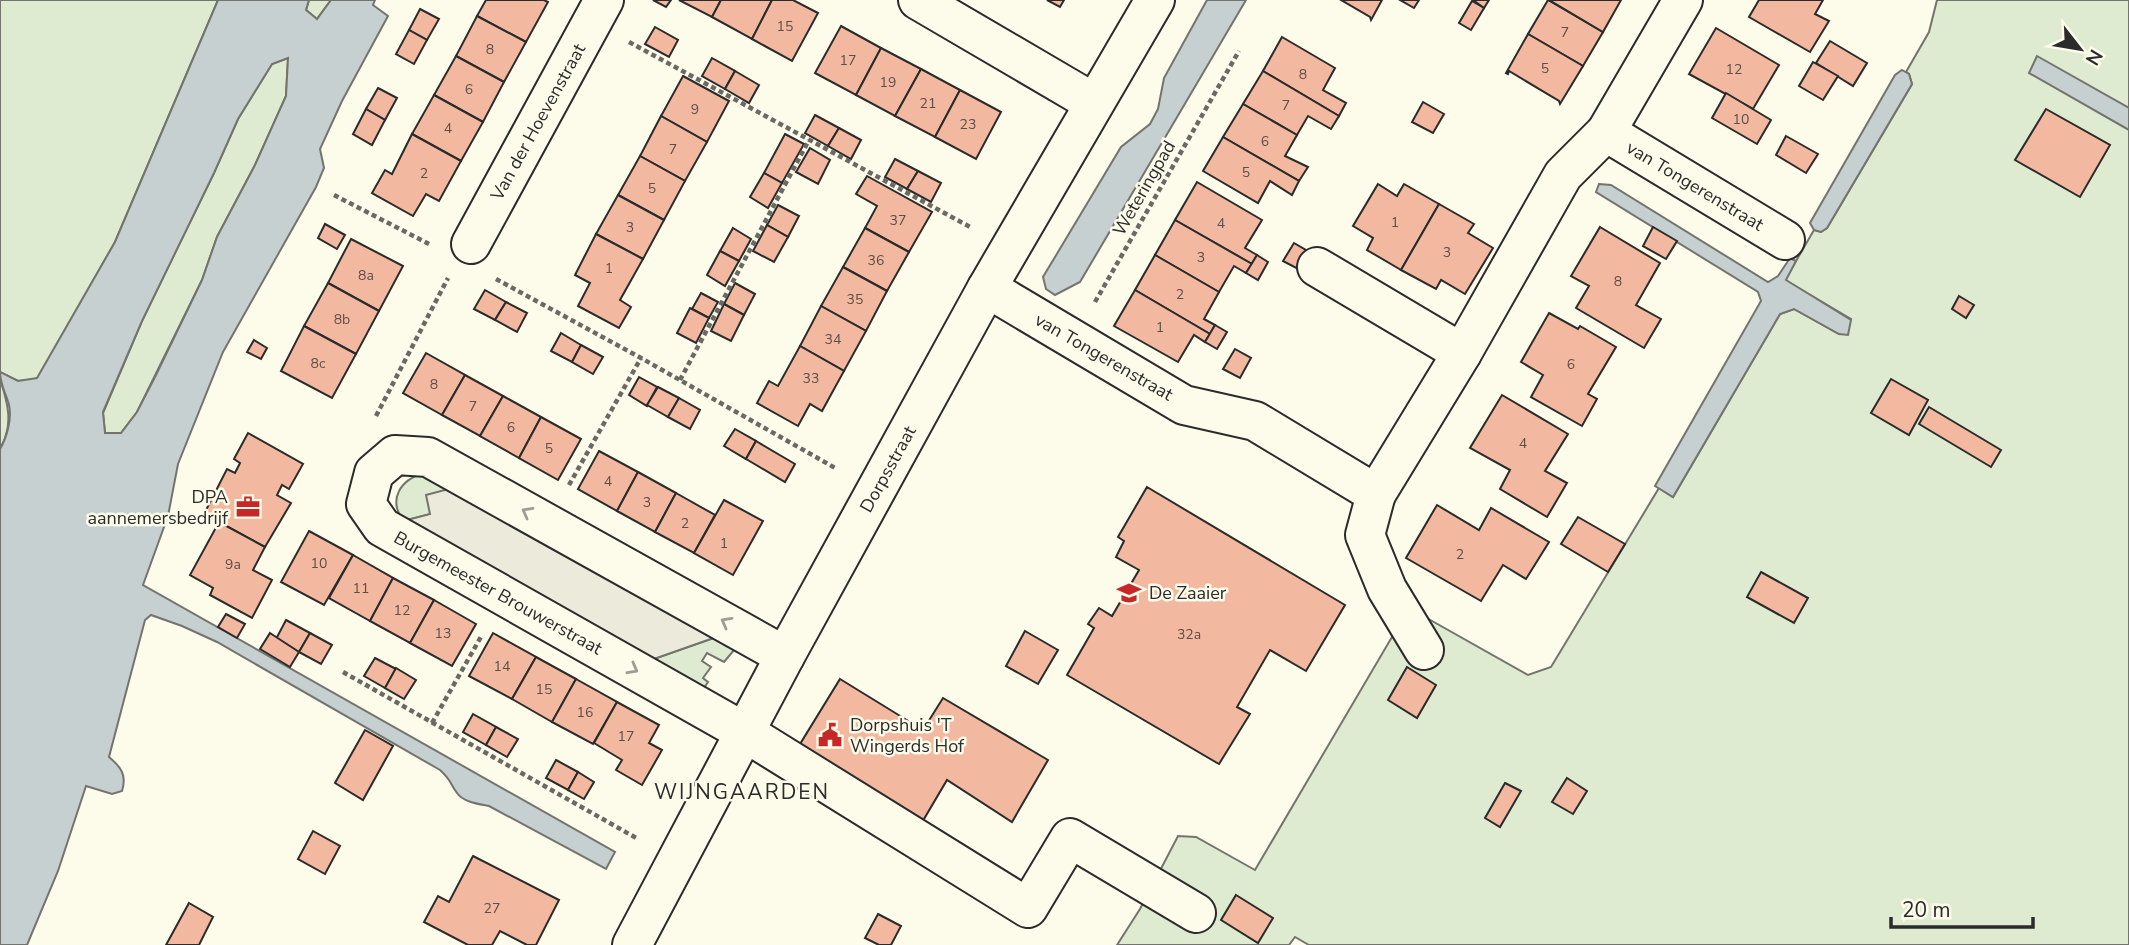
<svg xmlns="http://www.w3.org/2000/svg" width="2129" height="945" font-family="'Nunito Sans',sans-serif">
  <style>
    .green { fill: #deebd1; stroke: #74746e; stroke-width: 2 }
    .parking { fill: #eceadb; stroke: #74746e; stroke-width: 2 }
    .water { fill: #c7d0d0; stroke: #74746e; stroke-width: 2; fill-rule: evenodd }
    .building { fill: #f2b8a0; stroke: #2b2b2b; stroke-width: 2 }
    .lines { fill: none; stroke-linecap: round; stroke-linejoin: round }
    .minor-casing { stroke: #2b2b2b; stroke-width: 42 }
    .path { stroke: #6a6964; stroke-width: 4.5; stroke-dasharray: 5 3.5; stroke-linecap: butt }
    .minor { stroke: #fdfbea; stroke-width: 38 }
    .oneway { stroke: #9e9d94 }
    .labels { text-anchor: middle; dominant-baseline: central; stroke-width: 5; stroke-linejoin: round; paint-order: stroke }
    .number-label { font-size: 14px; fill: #5d4e48 }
    .street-label { font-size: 18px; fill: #2b2b2b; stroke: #fdfbea }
    .poi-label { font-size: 18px; fill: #2b2b2b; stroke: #fdfbea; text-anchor: start }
    .quarter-label { font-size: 21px; letter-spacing: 2px; fill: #2b2b2b; stroke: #fdfbea }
  </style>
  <rect width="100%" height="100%" fill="#fdfbea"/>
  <g class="green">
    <polygon points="0,0 218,0 115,242 37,379 18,381 0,372"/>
    <polygon points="309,0 331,0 317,19 306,10"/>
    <polygon points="1937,0 2129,0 2129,945 1309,945 1295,937 1289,945 1117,945 1140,909 1178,836 1196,837 1255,870 1409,608 1528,675 1551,667 1659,488 1673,497 1780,314 1794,309 1839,334 1851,319 1785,280 1814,230 1821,232 1827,228 1912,84 1909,74 1906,72 1929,32"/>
    <polygon points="288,58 286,96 255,165 217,237 202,280 137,412 121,433 105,433 103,413 142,321 214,173 238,119 272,64"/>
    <path d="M0,379C8,403 14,425 0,449Z"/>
    <path d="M424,473L456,487L431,514L403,521C388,499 400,480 424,473Z"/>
    <polygon points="725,634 740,643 724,662 707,653 702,661 711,667 703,678 708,682 704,688 651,660"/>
  </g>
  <polygon class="parking" points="456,487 725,634 651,660 403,521 430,514 426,495"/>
  <g class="water">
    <path d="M218,0H309L306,10L317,19L331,0H375L373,5L388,16L342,101L320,149L324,168L316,187L223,352L178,464L168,516L143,585L615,852L606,869L489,806C479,804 463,802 457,793C449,782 452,781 440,770L217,642L182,626L151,615L145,620L109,757C121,767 127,775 122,791L112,794L86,786L58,871L27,945H0V449C7,437 12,419 9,405C6,394 0,384 0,372L18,381L37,378L115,242ZM288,58L286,96L255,165L217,237L202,280L156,375L137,412L121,433H105L103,412L142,321L214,173L238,119L272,64Z"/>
    <polygon points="1207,0 1246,0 1080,282 1055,295 1046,289 1043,277 1121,147 1150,124 1158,109 1164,78"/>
    <polygon points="2037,56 2129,108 2129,130 2029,73"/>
    <polygon points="1902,70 1909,74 1912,84 1827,228 1821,232 1814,230 1810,223 1895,75"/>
    <polygon points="1599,184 1611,185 1768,282 1778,276 1790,258 1796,261 1786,280 1851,320 1848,335 1839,334 1794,309 1780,314 1673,497 1655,486 1761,301 1758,292 1596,192"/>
  </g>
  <g class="building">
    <polygon points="486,0 544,0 548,2 526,42 477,16"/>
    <polygon points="653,0 671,0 666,7"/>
    <polygon points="679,0 721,0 712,17"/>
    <polygon points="721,0 772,0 752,39 712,17"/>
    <polygon points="772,0 793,0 818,13 792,61 752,39"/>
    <polygon points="1047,0 1064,0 1060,7"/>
    <polygon points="1341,0 1382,0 1371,20 1370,17"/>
    <polygon points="1400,0 1419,0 1414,8"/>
    <polygon points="1473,0 1489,0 1484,8"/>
    <polygon points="1548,0 1603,32 1583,66 1528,34"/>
    <polygon points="1549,0 1621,0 1603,32"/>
    <polygon points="1759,0 1823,0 1815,14 1829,21 1810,52 1749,17"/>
    <polygon points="1472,1 1484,8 1471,30 1459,23"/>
    <polygon points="420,9 439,19 427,40 409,30"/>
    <polygon points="477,16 526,42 504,82 456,56"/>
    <polygon points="841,26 881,48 856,95 815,73"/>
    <polygon points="655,27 678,40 669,57 645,44"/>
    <polygon points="1716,28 1779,65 1753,109 1689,74"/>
    <polygon points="409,30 427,40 414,64 396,54"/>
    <polygon points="1528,34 1583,66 1560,104 1559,101 1509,71 1508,74 1506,73"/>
    <polygon points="1282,37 1335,68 1323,90 1346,103 1339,116 1263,71"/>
    <polygon points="1830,41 1867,63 1853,86 1816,63"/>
    <polygon points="881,48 921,69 895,116 856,95"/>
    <polygon points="456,56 504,82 483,122 434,95"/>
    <polygon points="712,58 735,71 725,89 702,76"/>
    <polygon points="1813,62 1838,76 1823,100 1799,86"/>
    <polygon points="921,69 960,90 935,137 895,116"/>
    <polygon points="735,71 759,85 749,103 725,89"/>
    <polygon points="1263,71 1339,116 1331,129 1308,116 1297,135 1243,104"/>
    <polygon points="683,76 729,101 707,142 661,116"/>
    <polygon points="378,88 397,98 385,120 366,109"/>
    <polygon points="960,90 1001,112 976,159 935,137"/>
    <polygon points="1726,93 1771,120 1757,144 1712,118"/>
    <polygon points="434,95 483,122 461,161 412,134"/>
    <polygon points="1423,102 1444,114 1433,133 1412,122"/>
    <polygon points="1243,104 1297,135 1285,156 1308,167 1299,181 1223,137"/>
    <polygon points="366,109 385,120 372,145 353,134"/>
    <polygon points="2046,109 2110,145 2080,197 2015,160"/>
    <polygon points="815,115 839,128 828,146 805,133"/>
    <polygon points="661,116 707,142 685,181 640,156"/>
    <polygon points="839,128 861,140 851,159 828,146"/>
    <polygon points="412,134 461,161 439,201 426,194 413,216 372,193 385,170 392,174"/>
    <polygon points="785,134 804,144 782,183 764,173"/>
    <polygon points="1786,136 1818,154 1806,173 1776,155"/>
    <polygon points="1223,137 1299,181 1292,195 1270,181 1258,203 1203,171"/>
    <polygon points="810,148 830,160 818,184 796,172"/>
    <polygon points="640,156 685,181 664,220 618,195"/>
    <polygon points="895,159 918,171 907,189 885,177"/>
    <polygon points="918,171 941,183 931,202 907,189"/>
    <polygon points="764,173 782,183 768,208 750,197"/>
    <polygon points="867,176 932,212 909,252 865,228 877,206 856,194"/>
    <polygon points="1197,182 1262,220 1245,248 1257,255 1252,264 1175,220"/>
    <polygon points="1378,184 1397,196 1404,184 1439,204 1401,270 1367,250 1373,238 1353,226"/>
    <polygon points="618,195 664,220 643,259 596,234"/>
    <polygon points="1439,204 1474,224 1468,233 1493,248 1465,294 1441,280 1436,289 1401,270"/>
    <polygon points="778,205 799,216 788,237 767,225"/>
    <polygon points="1175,220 1252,264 1246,273 1234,266 1219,292 1155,255"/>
    <polygon points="325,224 345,235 337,249 318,238"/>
    <polygon points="767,225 788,237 774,262 753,251"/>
    <polygon points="1600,227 1660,263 1636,305 1661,319 1644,348 1576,308 1589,286 1571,276"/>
    <polygon points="1653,227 1677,241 1666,259 1643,246"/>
    <polygon points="733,228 751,239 739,261 720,251"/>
    <polygon points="865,228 909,252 887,291 843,267"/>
    <polygon points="596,234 643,259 620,300 631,307 619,328 578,306 590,283 575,275"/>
    <polygon points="351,239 403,266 379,311 328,283"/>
    <polygon points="1294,243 1311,253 1302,271 1283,261"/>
    <polygon points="720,251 739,261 725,286 707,275"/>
    <polygon points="1155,255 1219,292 1204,319 1215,325 1210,334 1135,290"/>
    <polygon points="1257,255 1268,262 1258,280 1246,273"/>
    <polygon points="843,267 887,291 866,331 821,306"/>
    <polygon points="328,283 379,311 356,354 304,326"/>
    <polygon points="735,283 755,294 744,315 724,304"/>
    <polygon points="485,290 506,302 495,320 474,309"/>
    <polygon points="1135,290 1210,334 1205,342 1194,335 1178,362 1114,326"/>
    <polygon points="701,293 718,302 709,318 692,309"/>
    <polygon points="1959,296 1974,305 1966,318 1952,309"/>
    <polygon points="506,302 527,313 517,332 495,320"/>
    <polygon points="724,304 744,315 731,341 711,331"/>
    <polygon points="821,306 866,331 844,371 800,346"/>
    <polygon points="690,308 709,318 696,343 677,333"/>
    <polygon points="1549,313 1578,329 1580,326 1616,347 1588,394 1597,399 1582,426 1531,397 1543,375 1521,362"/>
    <polygon points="1215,325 1227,332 1217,349 1205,342"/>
    <polygon points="304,326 356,354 332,398 281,371"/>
    <polygon points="561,333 581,345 572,362 551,351"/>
    <polygon points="254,340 267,348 261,359 247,352"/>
    <polygon points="581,345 603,357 593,374 572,362"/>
    <polygon points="800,346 844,371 822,411 810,404 798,426 757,403 769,381 778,386"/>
    <polygon points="1235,349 1251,358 1240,378 1223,369"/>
    <polygon points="426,353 465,375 442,415 403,393"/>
    <polygon points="465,375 503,396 480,436 442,415"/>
    <polygon points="639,377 657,387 647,406 629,395"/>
    <polygon points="1891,379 1928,400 1909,435 1871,413"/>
    <polygon points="658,387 679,398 668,417 647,405"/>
    <polygon points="1502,395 1568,434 1545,471 1567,483 1547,517 1500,489 1510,470 1470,448"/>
    <polygon points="503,396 541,417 519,458 480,436"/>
    <polygon points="679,398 700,410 690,429 668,417"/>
    <polygon points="1929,407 2001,450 1991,467 1919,424"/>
    <polygon points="541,417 581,439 558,480 519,458"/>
    <polygon points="735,429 756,441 746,459 724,446"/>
    <polygon points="248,433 303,464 289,489 282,485 277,495 291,503 265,547 204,514 227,469 235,473 240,463 234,459"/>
    <polygon points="756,441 795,464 785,482 746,459"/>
    <polygon points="599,451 638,472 617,511 578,489"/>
    <polygon points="638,472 676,493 655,532 617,511"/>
    <polygon points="1147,487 1345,605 1306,671 1270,650 1237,707 1250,714 1219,764 1067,675 1094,628 1088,624 1099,608 1112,616 1139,570 1116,557 1124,541 1118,537"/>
    <polygon points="676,493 715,515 694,553 655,532"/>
    <polygon points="724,500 763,521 733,575 694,553"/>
    <polygon points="1437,505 1479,530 1491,508 1549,542 1526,579 1503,565 1481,601 1406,558"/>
    <polygon points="1578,517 1625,544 1608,572 1561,544"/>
    <polygon points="219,522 265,547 253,570 272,580 252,618 210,595 213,588 190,575"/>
    <polygon points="309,531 353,555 324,605 281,582"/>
    <polygon points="353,555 393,578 370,621 329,598"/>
    <polygon points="1761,572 1808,598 1794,623 1747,597"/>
    <polygon points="393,578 434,600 410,643 370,621"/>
    <polygon points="434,600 476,624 452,666 410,643"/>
    <polygon points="226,614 245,624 237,638 218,627"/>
    <polygon points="286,620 310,633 299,652 276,639"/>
    <polygon points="1025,631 1058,650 1038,684 1006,666"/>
    <polygon points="270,633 299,652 290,667 260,649"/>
    <polygon points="310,633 332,645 321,664 299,652"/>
    <polygon points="493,633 536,657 512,699 469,676"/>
    <polygon points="536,657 576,679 552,722 512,699"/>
    <polygon points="375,658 396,669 385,688 364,676"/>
    <polygon points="1407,667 1436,685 1417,718 1388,700"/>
    <polygon points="396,668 416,680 404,699 385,688"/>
    <polygon points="576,679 617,702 593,744 552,722"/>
    <polygon points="840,679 923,730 943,698 1048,760 1012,822 947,780 921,824 797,749"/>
    <polygon points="617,702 659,725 649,743 662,750 642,785 616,770 622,760 594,743"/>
    <polygon points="473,714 496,727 486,745 463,732"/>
    <polygon points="496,727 518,739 507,757 486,745"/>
    <polygon points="365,730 393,746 363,800 335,783"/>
    <polygon points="556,760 578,772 568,790 546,778"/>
    <polygon points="578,772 594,782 584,799 568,790"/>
    <polygon points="1567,778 1587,791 1573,814 1552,802"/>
    <polygon points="1505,783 1521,791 1500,827 1485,818"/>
    <polygon points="313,831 340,846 325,874 298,859"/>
    <polygon points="473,856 559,900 536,945 527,945 500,931 492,945 468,945 424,922 438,896 449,902"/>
    <polygon points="1236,895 1273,918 1258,943 1221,920"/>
    <polygon points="189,903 213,917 199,945 166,945"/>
    <polygon points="878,914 901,926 891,945 879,945 865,938"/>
  </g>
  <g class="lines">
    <g class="minor-casing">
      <g id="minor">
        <polyline points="918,0 1094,103"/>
        <polyline points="1606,132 1785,240"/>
        <polyline points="471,244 604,0"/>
        <polyline points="1317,267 1462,353"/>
        <polyline points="987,288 1184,405 1255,421 1376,494 1462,353 1563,175 1606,132 1683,0"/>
        <polyline points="1376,494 1365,535 1387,589 1424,650"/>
        <polyline points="785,656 428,457 395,455 374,473 366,504 382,527 746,733 1028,908 1070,838 1196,913"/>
        <polyline points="632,945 785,656 987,288 1155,0"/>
      </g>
    </g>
    <g class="path">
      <polyline points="629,42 972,228"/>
      <polyline points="334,195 429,244"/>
      <polyline points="496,279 641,358 837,469"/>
      <polyline points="1095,302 1239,51"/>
      <polyline points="680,380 809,140"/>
      <polyline points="376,416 448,278"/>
      <polyline points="569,485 641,358"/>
      <polyline points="343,672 638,839"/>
      <polyline points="432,723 482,635"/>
    </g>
    <use href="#minor" class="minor"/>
  </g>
  <defs><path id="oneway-chevron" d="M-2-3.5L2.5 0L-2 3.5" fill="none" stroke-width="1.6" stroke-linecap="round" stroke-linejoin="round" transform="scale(1.75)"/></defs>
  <g class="oneway">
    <use href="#oneway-chevron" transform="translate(527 512) rotate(-151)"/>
    <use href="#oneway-chevron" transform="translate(726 622) rotate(-151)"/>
    <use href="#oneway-chevron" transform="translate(633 669) rotate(29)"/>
  </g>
  <defs>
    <g id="office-bare" transform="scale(1.89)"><path d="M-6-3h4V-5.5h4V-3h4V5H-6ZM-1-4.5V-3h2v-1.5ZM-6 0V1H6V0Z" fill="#c62828" stroke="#fdfbea" stroke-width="2.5" paint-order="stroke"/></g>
    <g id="school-bare" transform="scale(1.89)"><path d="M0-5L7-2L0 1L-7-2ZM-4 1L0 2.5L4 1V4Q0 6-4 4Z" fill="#c62828" stroke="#fdfbea" stroke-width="2.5" paint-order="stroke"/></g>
    <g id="civic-bare" transform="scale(1.89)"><path d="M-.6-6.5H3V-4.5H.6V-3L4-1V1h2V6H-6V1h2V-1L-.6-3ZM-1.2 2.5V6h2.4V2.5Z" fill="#c62828" stroke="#fdfbea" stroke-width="2.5" paint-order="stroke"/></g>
  </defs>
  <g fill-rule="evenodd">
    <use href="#office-bare" x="248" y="507"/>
    <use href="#school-bare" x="1129" y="593"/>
    <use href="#civic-bare" x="830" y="735"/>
  </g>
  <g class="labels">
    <g class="number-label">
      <text x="785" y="26">15</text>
      <text x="1565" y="32">7</text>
      <text x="490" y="49">8</text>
      <text x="848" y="60">17</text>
      <text x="1545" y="68">5</text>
      <text x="1734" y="69">12</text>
      <text x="1303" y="74">8</text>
      <text x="888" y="82">19</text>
      <text x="469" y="89">6</text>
      <text x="928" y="103">21</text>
      <text x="1286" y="105">7</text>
      <text x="695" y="109">9</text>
      <text x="1741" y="119">10</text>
      <text x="968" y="124">23</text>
      <text x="448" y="128">4</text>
      <text x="1265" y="141">6</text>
      <text x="673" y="149">7</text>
      <text x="1246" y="172">5</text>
      <text x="424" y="173">2</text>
      <text x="652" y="188">5</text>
      <text x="898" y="220">37</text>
      <text x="1395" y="222">1</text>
      <text x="1221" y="223">4</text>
      <text x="630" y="227">3</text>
      <text x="1447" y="252">3</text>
      <text x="1201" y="257">3</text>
      <text x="876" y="260">36</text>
      <text x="609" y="268">1</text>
      <text x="366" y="275">8a</text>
      <text x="1618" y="281">8</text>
      <text x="1180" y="294">2</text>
      <text x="855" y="299">35</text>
      <text x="342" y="319">8b</text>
      <text x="1160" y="327">1</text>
      <text x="833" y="339">34</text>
      <text x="318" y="363">8c</text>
      <text x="1571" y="364">6</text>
      <text x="811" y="378">33</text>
      <text x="434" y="384">8</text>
      <text x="473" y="406">7</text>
      <text x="511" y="427">6</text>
      <text x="1523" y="443">4</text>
      <text x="549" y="448">5</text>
      <text x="608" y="481">4</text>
      <text x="647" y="502">3</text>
      <text x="685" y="523">2</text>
      <text x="724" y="543">1</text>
      <text x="1460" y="554">2</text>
      <text x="319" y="563">10</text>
      <text x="233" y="564">9a</text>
      <text x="361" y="588">11</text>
      <text x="402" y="610">12</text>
      <text x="443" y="633">13</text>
      <text x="1189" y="634">32a</text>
      <text x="502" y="666">14</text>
      <text x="544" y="689">15</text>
      <text x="585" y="712">16</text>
      <text x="626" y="736">17</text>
      <text x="492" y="908">27</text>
    </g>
    <g class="street-label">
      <text transform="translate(538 122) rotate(-61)">Van der Hoevenstraat</text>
      <text transform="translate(1695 186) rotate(31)">van Tongerenstraat</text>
      <text transform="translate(1144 188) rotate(-60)">Weteringpad</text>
      <text transform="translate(1104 357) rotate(30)">van Tongerenstraat</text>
      <text transform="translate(888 469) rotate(-61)">Dorpsstraat</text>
      <text transform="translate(498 593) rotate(29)">Burgemeester Brouwerstraat</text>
    </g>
    <g class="poi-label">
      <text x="228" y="497" text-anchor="end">DPA<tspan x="228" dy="21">aannemersbedrijf</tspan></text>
      <text x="1149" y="593">De Zaaier</text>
      <text x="850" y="725">Dorpshuis 'T<tspan x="850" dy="21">Wingerds Hof</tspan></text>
    </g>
    <g class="quarter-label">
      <text x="742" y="792">WIJNGAARDEN</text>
    </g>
  </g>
  <g transform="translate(2080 49) rotate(121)" stroke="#fdfbea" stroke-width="5" paint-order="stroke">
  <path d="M0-5L12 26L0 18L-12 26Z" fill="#2b2b2b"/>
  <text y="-10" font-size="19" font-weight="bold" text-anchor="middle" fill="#2b2b2b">N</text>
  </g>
  <path d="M1891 917v10h142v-10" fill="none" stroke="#2b2b2b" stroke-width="3.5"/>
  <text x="1902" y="917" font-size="21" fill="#2b2b2b" stroke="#fdfbea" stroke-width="5" paint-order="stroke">20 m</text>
</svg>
